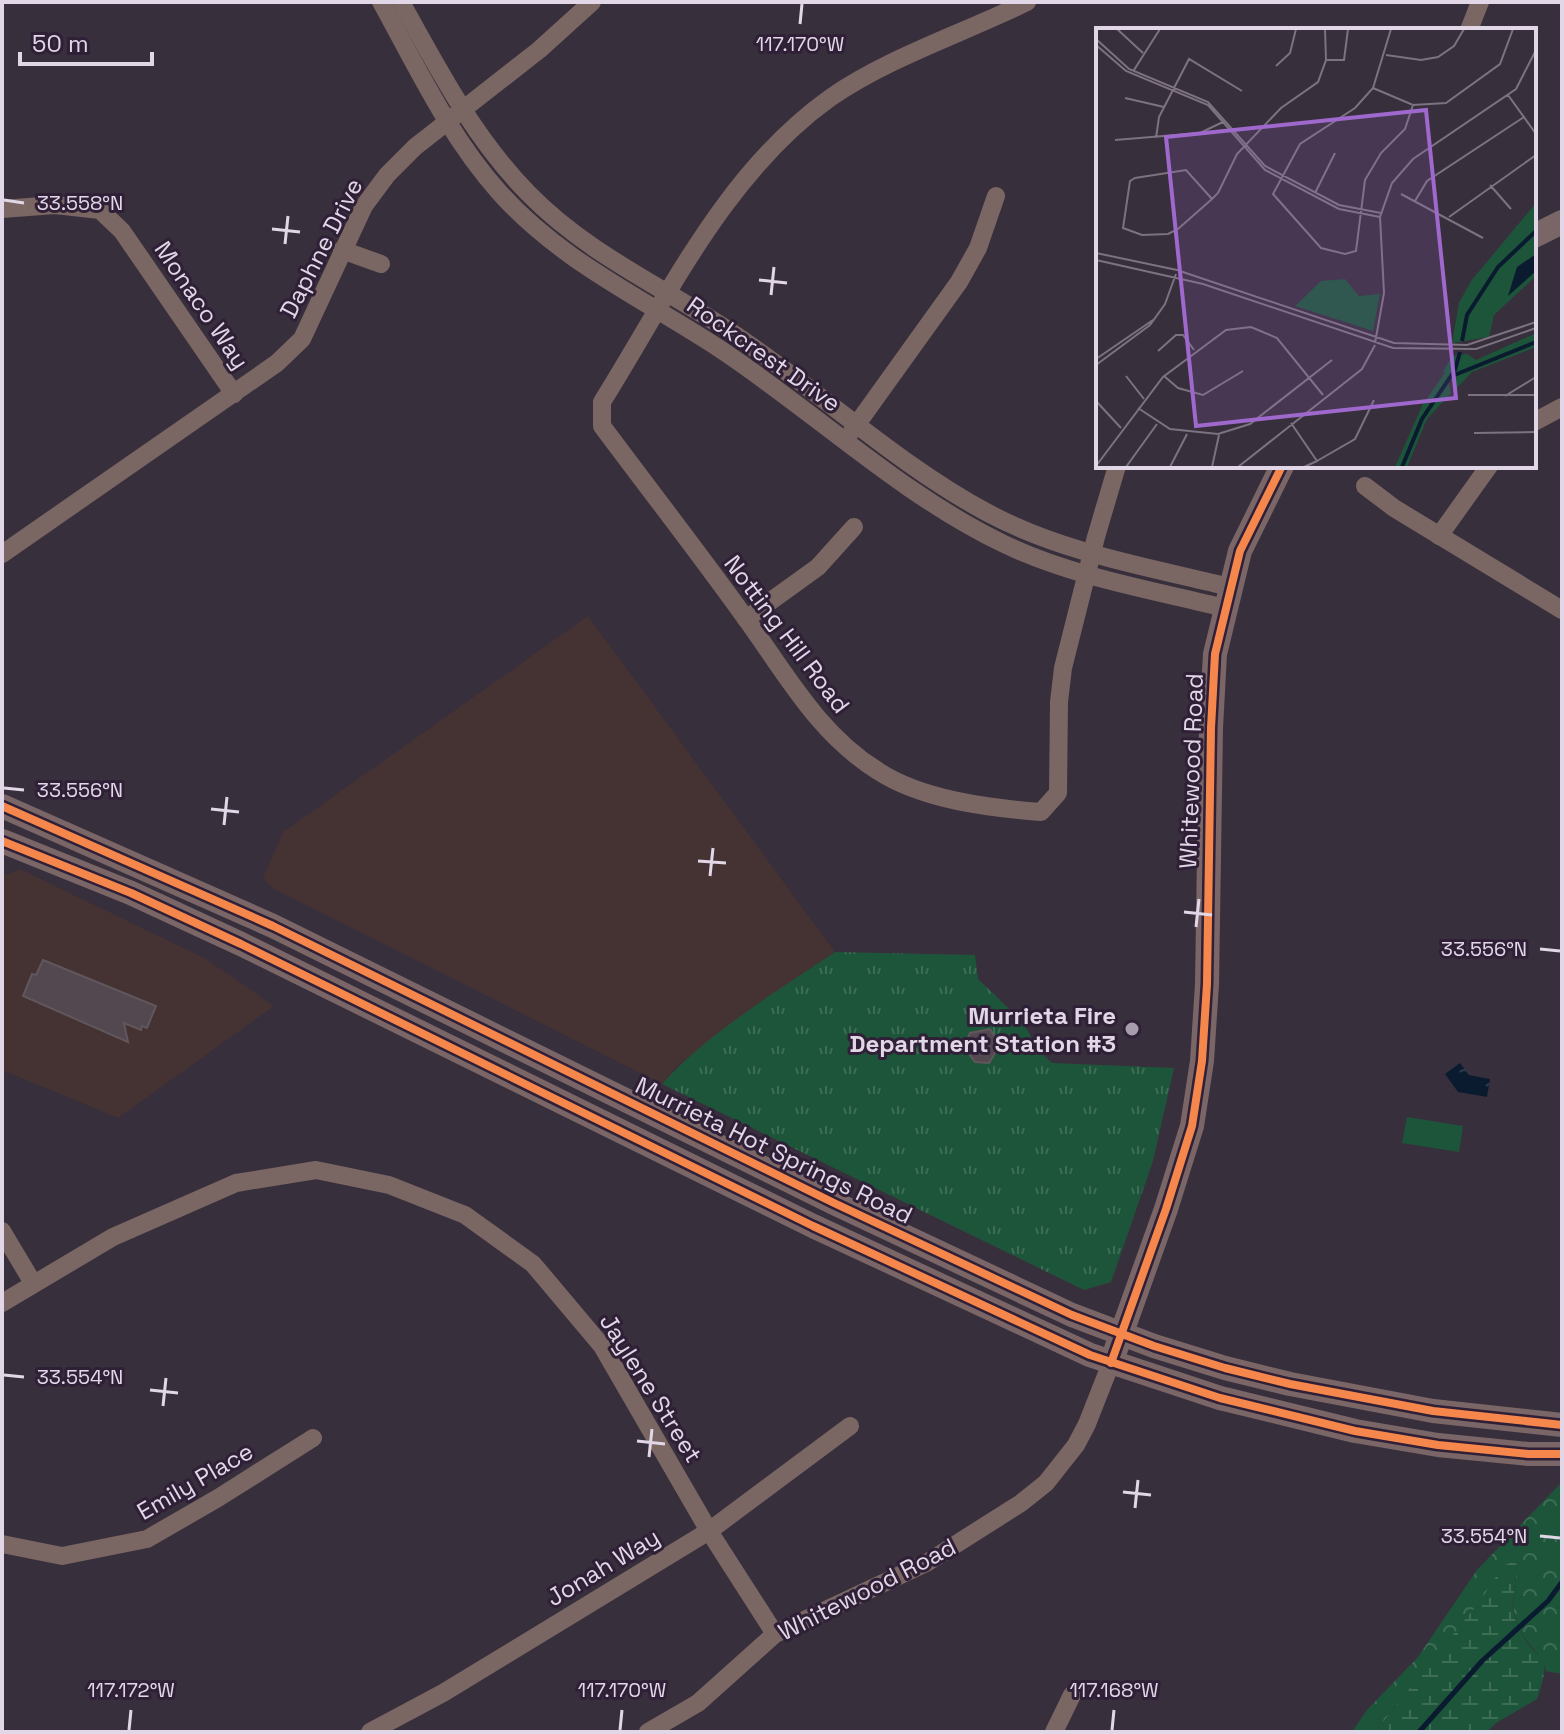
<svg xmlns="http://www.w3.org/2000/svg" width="1564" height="1734" font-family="'Space Grotesk',sans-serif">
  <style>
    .commercial { fill: #453233 }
    .green { fill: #1d553a }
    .forest { fill: url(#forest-crowns) }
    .wetland { fill: url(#wetland-marsh) }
    .park { fill: url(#park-tufts) }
    .water { fill: url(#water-ripples) }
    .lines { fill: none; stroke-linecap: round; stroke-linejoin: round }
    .stream { stroke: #0a1b30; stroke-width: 5 }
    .building { fill: #53484f; stroke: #61565c; stroke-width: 2 }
    .minor { stroke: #7a6663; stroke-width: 18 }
    .major { stroke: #7a6667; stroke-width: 24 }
    .cycleway-casing { stroke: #2f1f37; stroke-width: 13 }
    .cycleway { stroke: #f5874c; stroke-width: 8 }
    .ticks { fill: none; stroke: #e1d7e7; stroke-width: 3 }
    .poi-dot { fill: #a69cab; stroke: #2f1f37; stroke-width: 3 }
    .labels { text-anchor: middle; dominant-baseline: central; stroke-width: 6; stroke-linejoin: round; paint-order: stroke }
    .street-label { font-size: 24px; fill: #e1d7e7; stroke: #2f1f37 }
    .poi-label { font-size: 24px; font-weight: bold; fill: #e1d7e7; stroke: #2f1f37; text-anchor: end }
    .inset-river { fill: none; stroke: #0a1b30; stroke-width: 4 }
    .inset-road { fill: none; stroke: #7c7280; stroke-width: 2 }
    .view { fill: #9f68cd; fill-opacity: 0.15; stroke: #9f68cd; stroke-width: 4 }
    .inset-edge { fill: none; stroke: #e1d7e7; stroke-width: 4 }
    .ticks-label { font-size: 20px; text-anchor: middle; fill: #e1d7e7; stroke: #2f1f37; stroke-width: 6; stroke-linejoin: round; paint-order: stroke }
  </style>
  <defs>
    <pattern id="forest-crowns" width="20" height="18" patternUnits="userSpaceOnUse" patternTransform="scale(2)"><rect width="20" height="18" fill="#1d553a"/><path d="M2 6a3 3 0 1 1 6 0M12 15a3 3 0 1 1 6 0" fill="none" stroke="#3e6d56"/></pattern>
    <pattern id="wetland-marsh" width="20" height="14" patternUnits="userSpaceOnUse" patternTransform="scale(2)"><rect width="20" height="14" fill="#1d553a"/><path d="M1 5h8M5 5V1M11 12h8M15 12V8" fill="none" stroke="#3e6d56"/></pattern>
    <pattern id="park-tufts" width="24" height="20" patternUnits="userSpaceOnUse" patternTransform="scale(2)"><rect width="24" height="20" fill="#1d553a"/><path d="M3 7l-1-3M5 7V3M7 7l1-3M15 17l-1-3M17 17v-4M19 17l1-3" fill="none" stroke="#3e6d56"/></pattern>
    <pattern id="water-ripples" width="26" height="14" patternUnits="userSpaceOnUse" patternTransform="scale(2)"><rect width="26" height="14" fill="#0a1b30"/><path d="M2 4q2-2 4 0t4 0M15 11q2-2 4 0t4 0" fill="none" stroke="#2d3b4e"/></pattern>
  </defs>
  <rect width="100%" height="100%" fill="#382f3c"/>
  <g class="commercial">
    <polygon points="588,616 835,952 752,1009 677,1066 662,1084 272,888 263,878 283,832"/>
    <polygon points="20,869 206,959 274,1006 118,1118 2,1070 2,876"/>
  </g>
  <polygon class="green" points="1407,1117 1463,1126 1459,1152 1402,1143"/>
  <path class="forest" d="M1562,1482V1674L1546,1671C1543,1654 1526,1645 1519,1628C1509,1608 1516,1586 1517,1564L1503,1567L1481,1601L1375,1732H1352L1367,1710L1418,1657L1477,1570Z"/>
  <path class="wetland" d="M1512,1562L1517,1564C1516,1584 1509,1608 1518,1627C1537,1667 1555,1647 1537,1699L1496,1723L1487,1732H1375L1480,1601L1503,1566Z"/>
  <path class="park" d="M835,952L975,955L978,979L1023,1022L1038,1050L1052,1063L1174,1068L1153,1161L1111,1282L1084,1290L662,1084C705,1035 780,989 835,952Z"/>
  <polygon class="water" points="1460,1063 1469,1075 1490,1079 1487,1097 1458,1092 1445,1074"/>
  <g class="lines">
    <polyline class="stream" points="1419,1732 1482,1661 1548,1601 1562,1582"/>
  </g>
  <g class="building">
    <polygon points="43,960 156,1006 147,1028 142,1026 141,1030 124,1023 128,1042 23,996 32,974 36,975"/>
    <polygon points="990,1029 1000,1045 989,1063 975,1062 964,1047 970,1033"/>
  </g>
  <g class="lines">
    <g class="minor">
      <path d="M381,2C417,67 449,136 499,192C560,261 644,299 720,349C815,412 900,494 1004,544C1073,577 1152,590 1225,608"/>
      <path d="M401,2C438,69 474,138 528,193C586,253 663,287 731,332C817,389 898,465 988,513C1063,553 1148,567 1230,587"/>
      <path d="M1027,2C964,33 887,58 830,98C725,173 669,295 602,402V426C649,489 698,552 744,616C785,672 817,733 878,771C922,800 990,808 1041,812L1058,793L1059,702L1063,668L1096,537L1117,466"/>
      <polyline points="1469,30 1480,2"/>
      <polyline points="2,209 55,205 100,210 122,231 234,394"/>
      <polyline points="342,250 381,264"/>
      <polyline points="1534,422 1562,407"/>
      <polyline points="852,431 959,282 978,248 996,196"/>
      <polyline points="1365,486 1394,508 1562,610"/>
      <polyline points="1439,536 1489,466"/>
      <polyline points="2,554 277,363 302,339 364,206 387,175 415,147 539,50 592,2"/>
      <polyline points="746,619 818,567 854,527"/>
      <polyline points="2,1231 33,1283"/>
      <polyline points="2,1303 113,1237 236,1183 316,1170 389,1185 465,1215 533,1264 602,1346 709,1531 775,1634"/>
      <polyline points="2,1544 62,1556 147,1539 218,1498 313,1438"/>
      <polyline points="370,1732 443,1693 709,1531 850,1426"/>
      <polyline points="648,1732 698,1703 775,1634 928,1562 1021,1503 1046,1483 1076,1445 1087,1424 1111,1363"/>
      <polyline points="1054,1732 1072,1695"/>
    </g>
    <g class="major">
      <polyline points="1534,236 1562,222"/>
      <polyline points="2,806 273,926 834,1203 1072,1315 1154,1346 1225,1368 1290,1384 1433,1411 1562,1425"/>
      <polyline points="2,841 131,893 241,944 813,1226 1090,1355 1220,1398 1355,1431 1438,1445 1528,1454 1562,1454"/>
      <polyline points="1116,1349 1166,1209 1192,1126 1202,1061 1207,984 1211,728 1215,654 1240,551 1282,466"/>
    </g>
    <g class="cycleway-casing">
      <g id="cycleway">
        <polyline points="2,806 273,926 834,1203 1072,1315 1154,1346 1225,1368 1290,1384 1433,1411 1562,1425"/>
        <polyline points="2,841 131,893 241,944 813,1226 1090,1355 1220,1398 1355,1431 1438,1445 1528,1454 1562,1454"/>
        <polyline points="1111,1363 1166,1209 1192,1126 1202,1061 1207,984 1211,728 1215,654 1240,551 1282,466"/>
      </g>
    </g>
    <use href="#cycleway" class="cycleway"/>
  </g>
  <path class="ticks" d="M800,24L802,4M4,200L24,203M272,229L300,232M285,244L288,216M759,280L787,283M771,295L774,267M4,788L24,790M211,809L239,812M224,825L227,797M698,861L726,863M710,876L713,848M1184,912L1212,915M1196,927L1199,899M1540,949L1560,951M4,1375L24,1377M150,1390L178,1393M163,1406L166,1378M637,1441L665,1444M649,1457L652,1429M1123,1492L1151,1495M1135,1508L1138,1480M1540,1536L1560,1538M129,1730L131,1710M620,1730L622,1710M1112,1730L1114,1710"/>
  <circle class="poi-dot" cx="1132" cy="1029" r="8"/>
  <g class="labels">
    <g class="street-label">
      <text transform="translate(321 248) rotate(-63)">Daphne Drive</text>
      <text transform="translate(202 305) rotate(56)">Monaco Way</text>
      <text transform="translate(764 354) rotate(35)">Rockcrest Drive</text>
      <text transform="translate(787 634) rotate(53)">Notting Hill Road</text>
      <text transform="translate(1191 771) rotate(-88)">Whitewood Road</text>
      <text transform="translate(774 1150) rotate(26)">Murrieta Hot Springs Road</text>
      <text transform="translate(651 1388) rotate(58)">Jaylene Street</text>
      <text transform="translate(195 1481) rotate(-30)">Emily Place</text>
      <text transform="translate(603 1567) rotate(-31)">Jonah Way</text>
      <text transform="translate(867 1589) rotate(-27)">Whitewood Road</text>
    </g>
    <g class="poi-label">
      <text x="1116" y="1015">Murrieta Fire<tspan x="1116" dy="28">Department Station #3</tspan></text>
    </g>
  </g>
  <g transform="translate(1096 28)">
    <rect width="440" height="440" fill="#382f3c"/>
    <path d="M440,305V319L376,344L361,360L347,343L319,392L356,328L371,326L380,332Z" fill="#1d553a"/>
    <path d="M350,343L355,365L331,391L311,439H299L326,378Z" fill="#1d553a"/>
    <path d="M440,175V248L398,287L393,309L356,315L363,275L375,253ZM249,251L263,268L284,266L277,303L199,278L225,253Z" fill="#1d553a"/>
    <path d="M440,226V243L412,268L421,239Z" fill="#0a1b30"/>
    <path class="inset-river" d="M366,313L371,287L402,239L440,203M356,348L440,314M306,439L326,391L359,342L364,324"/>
    <path class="inset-road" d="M21,1L47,25M295,1L277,60L259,80L204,116L177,166L225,220L249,226L260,223L269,152L285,125L309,101L317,77M0,11L33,41L112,74L169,138L243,177L285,185M0,17L30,43L112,77L169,142L243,181L284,189M290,27L325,32L342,29L358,18L368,1M230,32H248L252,1M180,38L194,25L200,1M38,42L64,1M277,60L317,77L350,75L404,36L417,1M412,67L440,106M29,70L68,79M60,110L63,89L93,31L146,63M19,112L104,105L129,93M394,157L415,181M219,165L239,125M305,166L387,210M116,171L90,142L39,150L34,153L27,200L46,207L72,206L82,201L116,171L122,165L141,126L185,80L222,54L230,32L229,1M319,173L331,153L428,89M353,189L440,127M0,225L81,242L298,315L371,317L440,294M0,232L107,256L297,320L380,321L440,300M279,315L288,265L284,189L296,155L317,131L420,61L440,22M62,323L80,307H87L98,322M0,331L57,292M0,337L54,297L69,276L80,246M30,348L48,371M68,348L82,360L107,367L147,343M372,367H440M409,368L440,349M0,373L25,400M42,380L74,401L122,406L154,396L236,332M195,395L221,433L208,439M378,405L440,404M221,433L259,411L278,372M0,438L67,349L130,302L155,299L181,310L227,367M30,439L61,396M74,439L91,406M116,439L123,407M142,439L266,341L279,317"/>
    <path class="view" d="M330,82L360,370L100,398L70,109Z"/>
    <rect width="440" height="440" class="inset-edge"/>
  </g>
  <g class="ticks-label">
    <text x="800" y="51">117.170°W</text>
    <text x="80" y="210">33.558°N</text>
    <text x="80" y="797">33.556°N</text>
    <text x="1484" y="956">33.556°N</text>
    <text x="80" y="1384">33.554°N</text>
    <text x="1484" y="1543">33.554°N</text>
    <text x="131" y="1697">117.172°W</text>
    <text x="622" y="1697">117.170°W</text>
    <text x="1114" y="1697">117.168°W</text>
  </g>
  <rect width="1564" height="1734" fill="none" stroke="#e1d7e7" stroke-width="8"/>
  <path d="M20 52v12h132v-12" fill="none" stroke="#e1d7e7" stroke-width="4"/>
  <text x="32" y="52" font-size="24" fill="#e1d7e7" stroke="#2f1f37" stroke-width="6" paint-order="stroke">50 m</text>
</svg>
